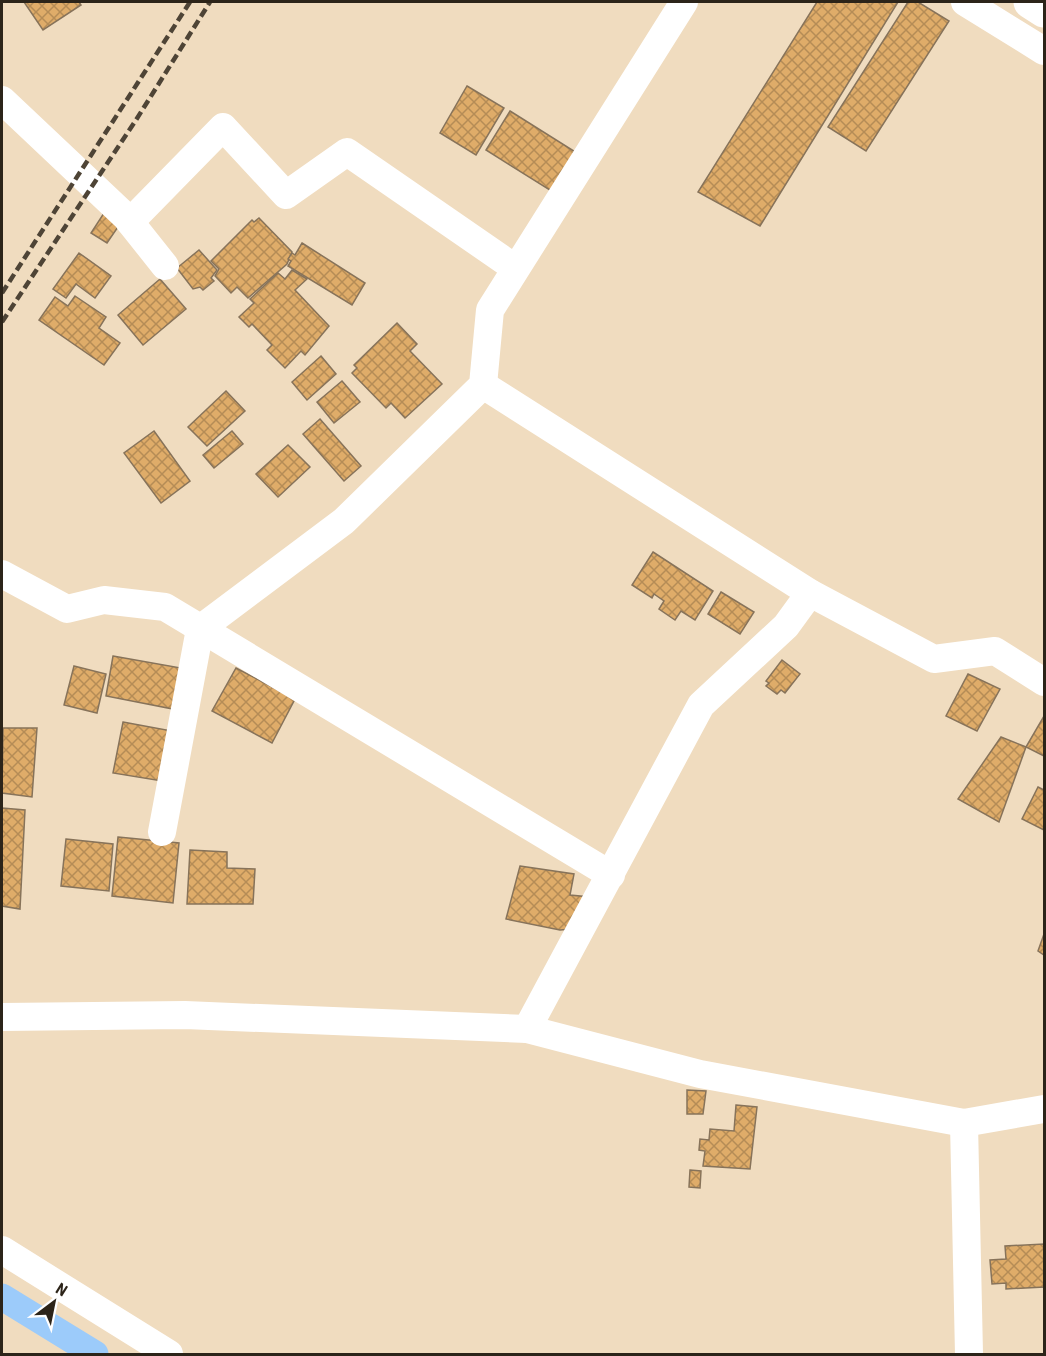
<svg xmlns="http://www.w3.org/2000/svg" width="1046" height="1356" font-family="'Roboto Condensed',sans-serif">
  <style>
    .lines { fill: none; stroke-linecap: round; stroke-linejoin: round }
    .canal { stroke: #9ccbfa; stroke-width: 27 }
    .building { fill: url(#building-cross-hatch); stroke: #87735a; stroke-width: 1.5 }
    .minor { stroke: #fff; stroke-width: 28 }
    .secondary { stroke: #fff; stroke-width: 33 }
    .rail { stroke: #4e4436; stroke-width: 4.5; stroke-dasharray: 9 4.5; stroke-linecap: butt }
  </style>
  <defs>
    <pattern id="building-cross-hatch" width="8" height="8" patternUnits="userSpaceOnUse" patternTransform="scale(1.5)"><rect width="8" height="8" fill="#dfac69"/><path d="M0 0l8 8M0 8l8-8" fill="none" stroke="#b58c56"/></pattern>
  </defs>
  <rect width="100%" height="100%" fill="#f0dcbf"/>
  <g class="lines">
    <polyline class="canal" points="2,1297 95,1354"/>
  </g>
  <g class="building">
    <polygon points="24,2 79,2 81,5 43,30"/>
    <polygon points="817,2 898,2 760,226 698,192"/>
    <polygon points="908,2 918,2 949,21 866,151 828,127"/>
    <polygon points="467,86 504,108 476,155 440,133"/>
    <polygon points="510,111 577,153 553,192 486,150"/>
    <polygon points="104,213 120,224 107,243 91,233"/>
    <polygon points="259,218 292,252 287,264 248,298 237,287 231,293 215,276 219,269 211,261 252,220 254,222"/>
    <polygon points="302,243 365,283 352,305 288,266 291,261 288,259 292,253 295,255"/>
    <polygon points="199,250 217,270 211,278 214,281 203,290 200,287 193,289 177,268"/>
    <polygon points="79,253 111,276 95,298 76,284 66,298 53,289"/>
    <polygon points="292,270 307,279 295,290 329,326 305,355 301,351 285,368 267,350 272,345 252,324 249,327 239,317 254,303 250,299 278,273 285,279"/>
    <polygon points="160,279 186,309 143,345 118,315"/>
    <polygon points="75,296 106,317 99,328 120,343 104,365 39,320 55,297 68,306"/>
    <polygon points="397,323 417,344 410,351 442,384 405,418 391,403 386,408 352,373 357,368 354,365"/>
    <polygon points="321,356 336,374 307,400 292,382"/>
    <polygon points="342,381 360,402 334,423 317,402"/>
    <polygon points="226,391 245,411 207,446 188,427"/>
    <polygon points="320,419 361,466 344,481 303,434"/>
    <polygon points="154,431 190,481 161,503 124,453"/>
    <polygon points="232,431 243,444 214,468 203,455"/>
    <polygon points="288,445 310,467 278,497 256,474"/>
    <polygon points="653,552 713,591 695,620 681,611 675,620 659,609 664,601 654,594 652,598 632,585"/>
    <polygon points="721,592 754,612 740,634 708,614"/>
    <polygon points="113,656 181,668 173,709 106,696"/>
    <polygon points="782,660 800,674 785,693 781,690 777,694 766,686 769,683 766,681"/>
    <polygon points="74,666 106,674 97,713 64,705"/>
    <polygon points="236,668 295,699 272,743 212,711"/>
    <polygon points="968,674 1000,689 977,731 946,716"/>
    <polygon points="1044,716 1044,756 1026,747"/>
    <polygon points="123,722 172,731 162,781 113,773"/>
    <polygon points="3,728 37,728 32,797 2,793"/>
    <polygon points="1001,737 1026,747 999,822 958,799"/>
    <polygon points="1038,787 1044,790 1044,830 1022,819"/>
    <polygon points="2,808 25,810 20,909 2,906"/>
    <polygon points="118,837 179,843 173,903 112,896"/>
    <polygon points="66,839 113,844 109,891 61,886"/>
    <polygon points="190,850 227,852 227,868 255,869 253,904 187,904"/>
    <polygon points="520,866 574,874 570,895 590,897 583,928 560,930 506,919"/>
    <polygon points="1044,934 1044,955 1038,951"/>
    <polygon points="687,1090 706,1091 703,1114 687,1114"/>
    <polygon points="736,1105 757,1107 750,1169 703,1166 705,1151 699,1150 700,1139 709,1140 710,1129 734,1131"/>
    <polygon points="690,1170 701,1171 700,1188 689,1187"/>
    <polygon points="1044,1244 1044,1287 1006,1289 1006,1283 992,1284 990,1260 1006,1259 1005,1246"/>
  </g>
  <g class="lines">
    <g class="minor">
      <polyline points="965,2 1044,51"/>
      <polyline points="2,100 126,217 165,266"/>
      <polyline points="130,222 223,127 286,195 347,152 515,268"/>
      <polyline points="483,385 810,593 934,659 995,651 1044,682"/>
      <polyline points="2,574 67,609 104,600 165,607 611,875"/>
      <polyline points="162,832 200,629 344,521 483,385 490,310 684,2"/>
      <polyline points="2,1017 185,1015 527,1029 700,1074 964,1123 1044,1109"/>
      <polyline points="527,1029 701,705 786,626 810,593"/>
      <polyline points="964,1123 969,1354"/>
      <polyline points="2,1250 169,1354"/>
    </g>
    <polyline class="secondary" points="1030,2 1044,11"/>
    <g class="rail">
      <polyline points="2,293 190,2"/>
      <polyline points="2,322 136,120 210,2"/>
    </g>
  </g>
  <rect width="1046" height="1356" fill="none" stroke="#2c2419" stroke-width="6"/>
  <g transform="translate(54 1302) rotate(32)" stroke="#ffffff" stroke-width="4.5" paint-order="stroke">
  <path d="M0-4.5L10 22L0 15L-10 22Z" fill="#2c2419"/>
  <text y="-9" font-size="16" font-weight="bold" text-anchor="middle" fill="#2c2419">N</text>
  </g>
</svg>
